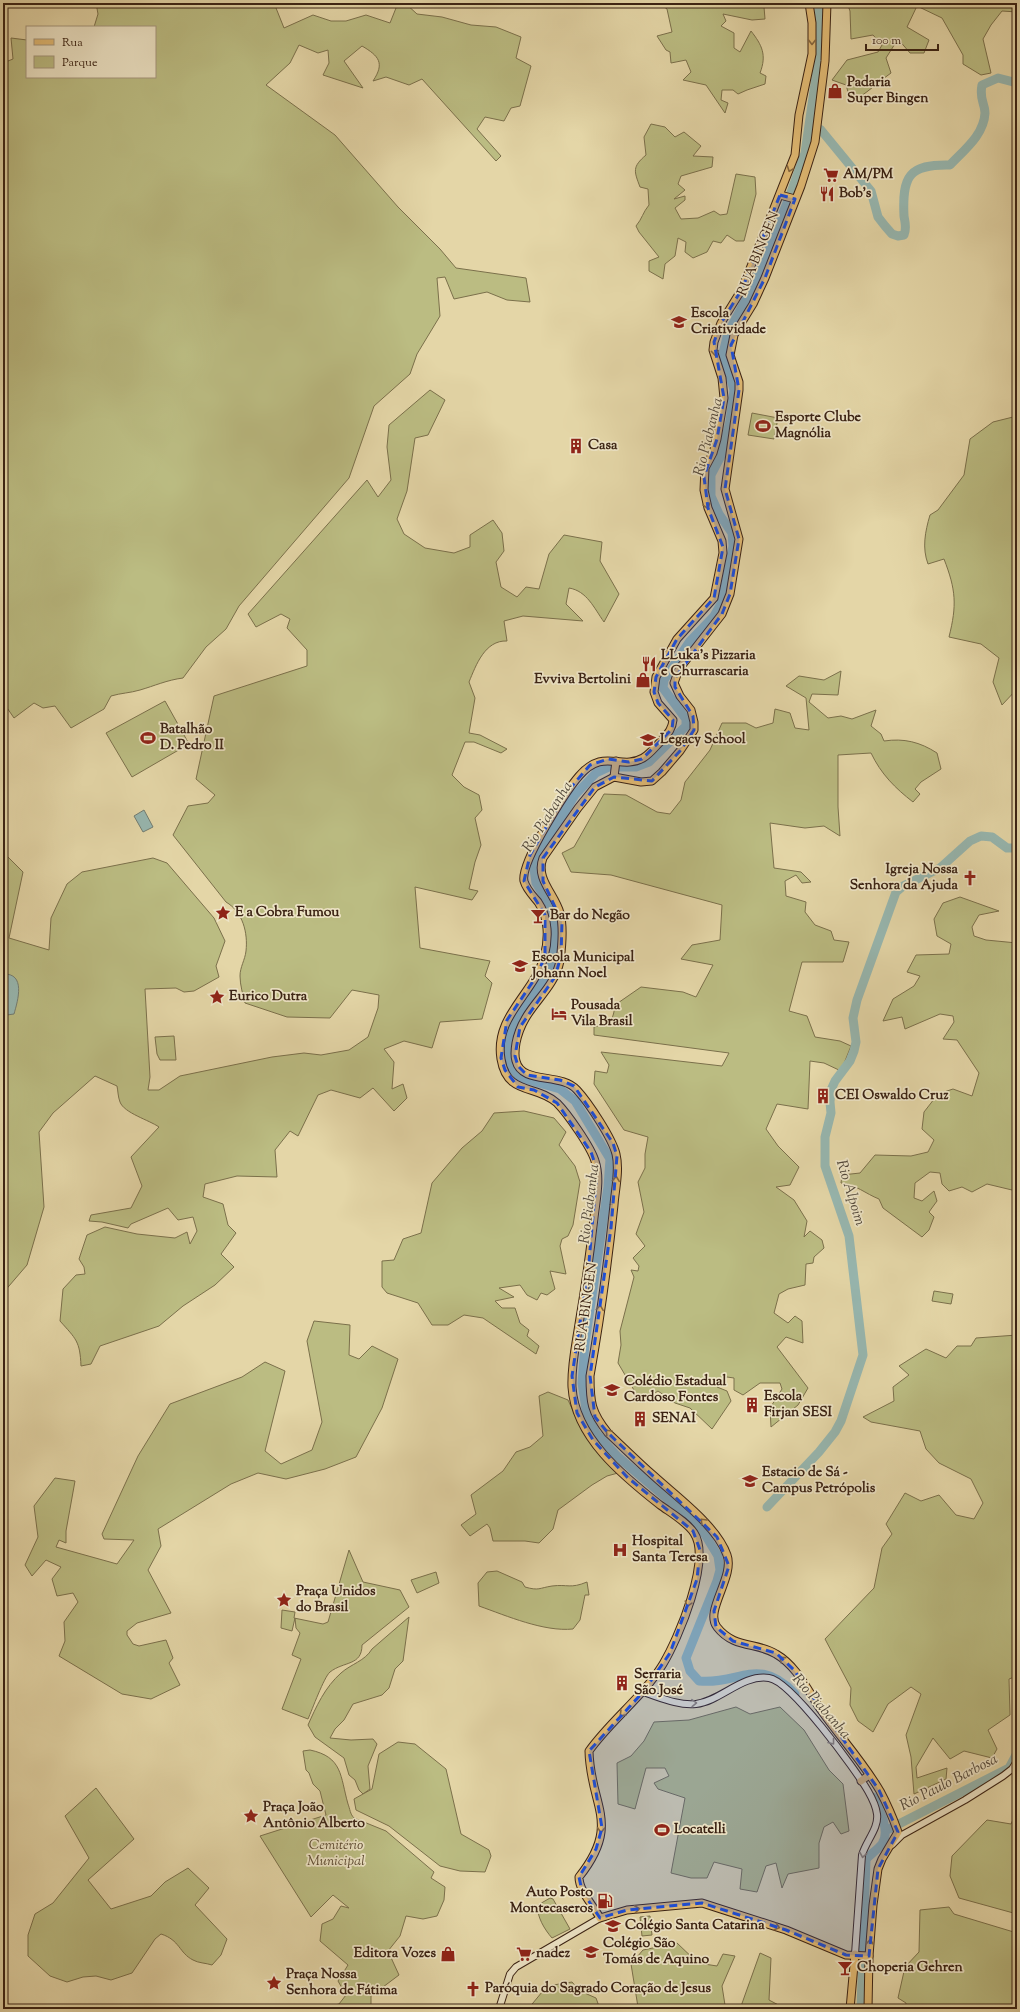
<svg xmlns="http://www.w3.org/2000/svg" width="1020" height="2012" font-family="'Sorts Mill Goudy',serif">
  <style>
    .green { fill: #bbbc82; stroke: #7b704b }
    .water { fill: #97b7b0; stroke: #727c72 }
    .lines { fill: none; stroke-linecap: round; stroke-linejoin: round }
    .river { stroke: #97b7b0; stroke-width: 9 }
    .secondary-casing { stroke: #3b2314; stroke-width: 8 }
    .primary-casing { stroke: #3b2314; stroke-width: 9 }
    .secondary { stroke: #ede4c6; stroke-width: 6 }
    .primary { stroke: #e2bb74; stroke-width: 7 }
    .oneway { stroke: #86673f }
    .oneway2 { stroke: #94846d }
    .marked { fill: #1d4ed8; fill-opacity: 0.2; stroke: #1d4ed8; stroke-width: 3; stroke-dasharray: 8 5; stroke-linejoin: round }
    .labels { text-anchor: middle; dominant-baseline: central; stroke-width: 3.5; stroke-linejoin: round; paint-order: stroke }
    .poi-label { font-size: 14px; font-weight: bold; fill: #3b2314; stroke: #ede4c6; text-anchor: start }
    .street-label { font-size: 14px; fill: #3b2314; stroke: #ede4c6 }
    .park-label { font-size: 14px; font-style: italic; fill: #5b4930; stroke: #ede4c6 }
    .water-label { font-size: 15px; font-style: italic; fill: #52483b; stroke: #ede4c6 }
  </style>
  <rect width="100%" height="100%" fill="#e4d6a7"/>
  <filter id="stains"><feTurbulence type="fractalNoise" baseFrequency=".005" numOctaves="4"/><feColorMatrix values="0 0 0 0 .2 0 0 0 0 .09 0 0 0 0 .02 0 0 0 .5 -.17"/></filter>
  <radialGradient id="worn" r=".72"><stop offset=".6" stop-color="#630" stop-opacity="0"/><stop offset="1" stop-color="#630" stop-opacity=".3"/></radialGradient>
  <g class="green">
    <path d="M96,3H274L284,28L313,15L331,21H346L366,15L390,23L398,3H405L417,14L442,17L471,25L496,27L521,37L516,58L531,66L520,106L511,108L504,121L485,117L477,129L501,156L496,161L422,79L409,85L386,77L373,81C385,63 379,56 362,46L344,61L363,88L323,75L329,63L328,50L318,53L299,45L290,63L266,85L335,135L398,207L440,249L456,268L526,278L530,302L507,300L487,292L454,299L445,277L437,278L440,316L417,354L410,374L374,406L349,478L239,606L226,629L206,647L183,678C167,680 154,686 140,690C130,693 121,693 111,696L104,709L71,728L55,706L43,708L34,703L14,718L3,702V63L13,59L11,38L27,40V77H155V27H94L98,14Z"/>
    <path d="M659,3H760L764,7L765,19L752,20L723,14L726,21L721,26L734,33V48L740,52L751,31C762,45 767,55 760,73L766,76L765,84L747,90L738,94L733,90H722L721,100L728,103L725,113L706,85L683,80L691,72L686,60L671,63L670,52L666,50L657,36L672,32L667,9Z"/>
    <path d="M847,3H1017V12L1002,11L991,25L983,39L991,73L981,75L963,64V55L942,18L917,6L907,27L929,40L924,53H910L898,39L886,58L891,73C877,83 865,95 851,102L846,85L832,80L847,60L878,52L882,45L873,35L851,39L850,11Z"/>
    <path d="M651,124L665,127L675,137L684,132L701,146L693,156L713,157L712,167L681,176L678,184L685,190L674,199L685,196V200L675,208L681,219L698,218L714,211L720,215L727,214L736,174L755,177L756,194L744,241H736L727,235L721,243L713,241L707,252L693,258L685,252L686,242L678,238L675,256L665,264L663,279L649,271V261L659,257L639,232L636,226C642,219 643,212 649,205L648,189L640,187C634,171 632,167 646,155L644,137Z"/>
    <path d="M430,390L445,400L428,435L415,438L407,491L397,519L404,534L425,548L454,553L470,547V535L493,520L502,533L504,551L496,562L501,587L517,597L526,587L539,589L549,554L564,535L602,542L600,561L619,594L604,622C594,608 587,591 569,588L566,604L583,621L523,616L504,621L507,641C485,640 476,665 469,682L475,698L469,733L480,735L507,749L501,753L474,742H465L452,775L464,787L479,795L482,810L475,818L481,845L475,862L469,889L478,891L472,900L415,887L420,948L490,961L485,976L492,983L482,1019L440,1022L432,1048L404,1041L384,1049L394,1062L392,1089L403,1084L407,1098L394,1111L373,1088L360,1098L331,1090L318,1095L298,1136L290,1131L275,1150L277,1177L237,1176L205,1184L203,1197L223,1204L228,1225L236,1233L221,1254L234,1267L215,1285L183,1306L159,1326L100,1346L91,1364L81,1366C80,1341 76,1339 60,1321L63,1289L76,1275L85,1274L84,1267L79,1259L87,1235L105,1227L137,1234L175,1238L187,1232L190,1244L197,1231L193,1217L178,1220L168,1208L131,1224L128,1228L102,1222L89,1221L91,1215L131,1208L142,1186L131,1157L159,1127C149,1120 124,1113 120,1102C118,1097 118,1091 117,1086L95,1076L53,1113L39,1132L44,1207L27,1265L3,1293V852L23,872L9,938L49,950L51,918L67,884L82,872L153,858L167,863L214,918L225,941L216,966L219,977L194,991L184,992L176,988L145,989L150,1077L148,1090H159L180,1076L272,1057L304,1053L321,1055L349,1050L368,1037L378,1008L379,995L352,990L330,1018L287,1017L245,1003C243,995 240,985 240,976C240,967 245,960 246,951C248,933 243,912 226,902L173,835L188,806L208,803L215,795L196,779L214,696L307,666V650L287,628L290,619L281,614L256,627L248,614L367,480L378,497L391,480L387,447L389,425Z"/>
    <polygon points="752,413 778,418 774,439 748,435"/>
    <path d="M1017,416V689L1002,705L993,682L999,658L981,644L949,637C957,605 956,590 944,559L928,564C922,548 925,532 930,515L938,510L964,475L970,439L993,422Z"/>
    <path d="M841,671L838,695L812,694L809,702L828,718L841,716L852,719L876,710L871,726L881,734L884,741C904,738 920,742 937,753L941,769L921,782L915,789L920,794L913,802C895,788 881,774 871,753L838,755V807L840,836L824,826L805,828L770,823L774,868L801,872L811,882L802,883L796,875L785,881L786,896L806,902L805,912L815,925L831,931L834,940L849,942L843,962H802L789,1011L807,1016L815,1037L840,1041L851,1046L841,1071L824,1063L810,1061L808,1109L777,1104L766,1129L778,1146L799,1167L790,1185L776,1187L794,1200L807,1221L804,1237L810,1231L822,1240L824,1248L814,1257L813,1263L806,1264L805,1285L788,1289L779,1294L774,1313L788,1323L795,1316L802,1321L803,1343L786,1337L777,1347L808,1388L798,1405L771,1427L770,1408L782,1389L780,1383H760L743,1395L734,1390V1378L727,1377L717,1387L727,1391L731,1401L712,1429L690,1408L675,1403L658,1391L641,1402L618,1363L621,1345L620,1331L634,1277L631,1270L638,1271L639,1266L633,1258L645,1246L636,1234L644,1212L638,1182L645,1168V1154L648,1137L624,1130L594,1084L595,1071L607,1073L609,1065L601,1052L722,1066L729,1053L594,1035V1027C610,1023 613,1022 615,1005L641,987L683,992L696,997L713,965L681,959L692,945L720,940L722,905L611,875L571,872L562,853L574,847L604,794L626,795L657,812L670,814L681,800L685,782L710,750L722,723H746L756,728L773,723L775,709L790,713L795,728L809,730L806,698L786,686L799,676L824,680Z"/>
    <polygon points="165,701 189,744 132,777 106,733"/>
    <path d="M960,897L999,911L979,915L972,927L974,936L986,940L1017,943V1193L1012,1190L987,1184L972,1192L962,1187L949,1191L942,1184L940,1173L930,1172L915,1183L914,1198L922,1201L934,1191L937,1201L929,1212L934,1217L929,1230L922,1237L883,1208L879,1199C866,1194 855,1184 841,1183L842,1175L860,1173L875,1155L911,1156L928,1152L934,1140L922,1129L924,1112L938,1094L953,1089L972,1096L979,1073L957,1040L943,1039L954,1022L953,1016L940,1014L905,1029L902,1017L883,1021L893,999L914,986L920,976L907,972L916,955L949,954L951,944L937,936L934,919L943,903Z"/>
    <polygon points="174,1036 176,1060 160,1060 157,1054 155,1037"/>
    <polygon points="524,1111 554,1118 566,1132 559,1145 575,1166 580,1182 573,1225 568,1236 562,1239 560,1246 566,1274 550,1271 555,1289 547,1295 541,1293 537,1300 527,1295 520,1285 499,1288 514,1297 495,1301 502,1308 515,1308 520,1323 529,1330 527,1336 539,1346 536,1354 483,1318 464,1315 448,1325 432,1325 418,1303 387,1293 382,1287 382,1261 394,1260 403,1239 421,1233 432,1183 462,1148 482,1131 494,1113"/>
    <polygon points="934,1291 953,1294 951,1304 932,1301"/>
    <polygon points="314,1321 350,1325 349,1355 359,1359 372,1346 398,1359 382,1408 356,1457 325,1469 286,1479 258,1473 231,1484 158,1529 161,1546 148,1570 171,1613 137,1623 127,1631 127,1635 133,1644 139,1646 166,1640 173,1658 169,1663 180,1685 151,1699 122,1694 59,1656 65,1641 64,1622 78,1602 73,1593 57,1596 52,1579 61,1567 46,1560 32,1576 25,1565 38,1537 34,1506 55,1478 75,1481 66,1531 66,1543 59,1540 56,1547 117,1564 134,1540 104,1539 102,1534 138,1456 170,1404 242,1377 265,1362 285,1371 265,1451 281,1464 312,1450 322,1422 307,1341"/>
    <polygon points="1017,1335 1017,1676 1009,1679 1010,1715 988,1730 997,1749 992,1758 964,1751 950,1759 933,1738 916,1767 917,1778 947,1768 946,1779 914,1794 911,1757 906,1735 921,1694 911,1687 888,1704 873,1732 858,1721 850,1705 851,1688 825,1639 874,1588 882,1548 892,1534 886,1524 905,1493 921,1501 939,1495 956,1515 974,1519 983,1503 971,1479 939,1463 926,1449 920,1431 871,1422 863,1417 894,1401 893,1387 909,1375 899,1366 926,1349 946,1358 957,1346 971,1346 976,1338"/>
    <polygon points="548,1392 568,1400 584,1434 618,1473 607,1476 592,1485 558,1510 553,1529 539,1543 525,1541 493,1541 490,1528 487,1524 470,1536 461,1525 476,1514 471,1495 503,1471 516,1452 530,1447 543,1436 539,1396"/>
    <path d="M349,1550L363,1582L400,1590L409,1607L362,1645C362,1666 344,1661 330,1672C324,1677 312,1710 308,1719L282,1709L301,1659L292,1655L300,1633L296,1628L295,1618L292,1631L281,1628L282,1610L295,1612L294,1618L323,1624L328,1622Z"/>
    <path d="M497,1571L522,1582L525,1587C539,1591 539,1588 552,1586C568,1584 570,1589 587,1582L589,1595H585L580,1620L573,1629C544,1632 507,1616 479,1606L478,1583L487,1572Z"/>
    <polygon points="436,1572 439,1583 417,1593 411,1580"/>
    <path d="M409,1617L403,1661L395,1669L389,1688L382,1695L353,1704L344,1720L335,1729L330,1738L351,1740L373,1739L377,1744L368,1766L370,1789L363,1794L359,1790L355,1780L349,1775L344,1758L315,1737L308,1725C316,1707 325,1687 341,1673C351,1664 365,1661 372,1649Z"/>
    <polygon points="736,1707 750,1714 780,1707 804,1730 829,1770 843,1784 849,1831 841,1834 833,1822 824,1827 819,1843 819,1868 788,1874 782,1888 776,1863 766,1866 757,1892 740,1889 742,1869 714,1862 707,1878 691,1878 671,1873 685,1798 658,1789 654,1783 669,1776 665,1768 646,1768 635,1809 618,1804 617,1763 631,1756 644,1741 654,1722 689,1720"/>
    <polygon points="398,1742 415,1744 446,1769 461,1834 489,1850 491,1856 485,1872 460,1871 440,1866 389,1826 356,1810 354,1799 372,1789 379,1754"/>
    <path d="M310,1750C343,1757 340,1776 348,1804C350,1809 350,1814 354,1818L386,1831L434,1872L431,1878L445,1887L444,1900L437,1916L423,1919L406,1916L400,1936L388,1951L399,1975L371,1996V2007L374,2009H318L339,2004L346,1995L338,1981L348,1965L320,1941L322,1924L333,1919L341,1906L349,1908L333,1895L311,1917L260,1836L326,1815L320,1791L313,1784L309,1773L306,1770L303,1751Z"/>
    <path d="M96,1788L134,1839L88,1880L111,1909L151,1896L165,1882L188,1868L209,1888L195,1905L227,1939L221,1955L212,1965C206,1963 198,1963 193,1960C179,1953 180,1940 161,1934L155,1939L132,1973L111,1980L96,1976L83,1977L67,1982L50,1976L28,1956V1935L35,1914L53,1903L89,1858L65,1816Z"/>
    <polygon points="1017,1811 1017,1914 959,1898 950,1876 952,1856 987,1820 1011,1824"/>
    <path d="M550,1898L553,1899L570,1929L552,1938C545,1930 536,1916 538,1905Z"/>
    <polygon points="949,1907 954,1914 1017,1933 1017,2009 906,2009 906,2003 898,1998 905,1967 919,1952 920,1910"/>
    <polygon points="650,1916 652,1935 642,1936 640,1917"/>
    <polygon points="677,1943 698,1963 717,1966 723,1954 735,1956 722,1986 725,2005 730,2009 640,2009 638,2007 631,1964 643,1950"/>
    <polygon points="760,1953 771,1958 769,2000 786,2009 740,2009"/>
    <polygon points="572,1982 580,1991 596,1998 600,2009 528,2009 547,1986"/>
  </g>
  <g class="water">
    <polygon points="144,810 153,827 143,832 134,816"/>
    <path d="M3,974C26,973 18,1000 14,1014L7,1015L3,1012Z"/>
  </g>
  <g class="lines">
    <g class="river">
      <path d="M810,128L814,126L821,130L871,191L878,217L885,226L892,234L898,236L904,235C907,228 905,223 904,216C902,176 909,164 950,165C964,150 984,135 985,113C985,103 979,100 982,85L998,78L1017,83"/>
      <polyline points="767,1507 819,1452 835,1432 841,1421 863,1355 849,1236 825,1166 825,1137 831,1113 830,1102 831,1090 835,1081 850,1061 854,1051 856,1042 853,1018 857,1000 896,892 903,886 940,868 970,841 981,836 992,837 1007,848 1017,848"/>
      <path d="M795,1694C758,1655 740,1685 699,1681L690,1671L686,1658L717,1581L720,1570L718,1556L704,1533L677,1507L617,1456L596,1433L587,1416L582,1383L585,1343L608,1187L610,1159L575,1101L560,1089L521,1078L511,1067L508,1048L511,1029L551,968L555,936L553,911L536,883L534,869L537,857L575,795L596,773L609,767H636L649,762L686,726V719L663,688L664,680L690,641L714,616L722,602L733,546L732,533L719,514L711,496V475L721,456L730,421L734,390L723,353L728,333L754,284L789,198L805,153L818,63L819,3"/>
      <polyline points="889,1829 1009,1768 1017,1753"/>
      <path d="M861,2009L866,1859C871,1854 878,1849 882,1844C891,1831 879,1809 873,1797"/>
    </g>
    <g class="secondary-casing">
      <g id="secondary">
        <path d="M643,1692C659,1697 678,1706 696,1704C721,1701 742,1674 769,1678C791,1681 856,1770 868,1791C872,1798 876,1806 877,1814C879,1828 866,1841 862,1855L855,1954"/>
        <polyline points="892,1845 902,1835 965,1800 1003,1776 1012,1769 1017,1761"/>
        <polyline points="499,2009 510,1974 516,1967 600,1918"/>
      </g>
    </g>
    <g class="primary-casing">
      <g id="primary">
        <path d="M809,3L812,23V54L799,115L795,155L742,289L721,323L714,342L713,350L722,378L724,398L717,439L713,453L705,468L704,490L708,508L722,541L723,553L714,598L677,639L656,677L654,692L658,703L673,720C672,730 667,734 661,741C655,747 650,754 643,758C620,771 604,747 579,776C566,791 520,863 524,881C526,889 533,896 538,902C549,918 549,939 544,957C534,994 494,1016 501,1059C507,1096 536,1084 557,1103C567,1113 591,1147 595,1161C601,1178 596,1200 594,1218C590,1253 585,1289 579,1324C576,1344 571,1366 572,1387C575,1437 623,1476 660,1505C671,1513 687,1522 694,1533C712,1560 678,1639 663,1664C643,1697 611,1720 589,1751C590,1806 622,1823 579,1877C579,1891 593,1905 600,1918L627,1910L702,1903L786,1930L846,1955L869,1956"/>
        <path d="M827,3L825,61L815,142L801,186L765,278L753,304L734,335L730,355L739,382V390L725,489L739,539L730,594L722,614L679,669L674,683L680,696L691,710L694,722V730L680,751L662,772L652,781L641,782L614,777L595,787L578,808L543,858C535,879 555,894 560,913C564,928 562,946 560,961C553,994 523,1006 516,1043C515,1049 514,1055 516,1061C522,1085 561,1072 577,1090C589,1103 612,1138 616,1154C620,1170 615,1190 614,1205C608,1262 600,1320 590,1376C590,1402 591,1412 608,1433C623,1447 638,1462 654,1476C677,1497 717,1526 727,1555C735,1577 704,1611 717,1627C734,1649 757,1642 776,1654C797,1666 808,1691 821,1710C840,1737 863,1762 880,1791C887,1804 893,1818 898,1832L882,1859L878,1869L873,1905L869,1956L868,2009"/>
        <polyline points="780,195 795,199"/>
        <polyline points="614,777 616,761"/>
        <polyline points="861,1781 869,1775"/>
        <polyline points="850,2009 855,1954"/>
      </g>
    </g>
    <use href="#secondary" class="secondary"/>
    <use href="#primary" class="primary"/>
  </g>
  <defs><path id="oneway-chevron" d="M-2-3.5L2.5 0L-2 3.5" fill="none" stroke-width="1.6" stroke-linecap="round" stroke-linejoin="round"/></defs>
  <g class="oneway">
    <use href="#oneway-chevron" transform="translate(812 42) rotate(90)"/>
    <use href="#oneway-chevron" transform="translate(790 169) rotate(110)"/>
    <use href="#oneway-chevron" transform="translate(715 353) rotate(85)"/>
    <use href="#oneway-chevron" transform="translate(707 506) rotate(74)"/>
    <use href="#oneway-chevron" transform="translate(616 1179) rotate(-84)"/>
    <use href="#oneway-chevron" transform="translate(600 1308) rotate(-82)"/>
    <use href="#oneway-chevron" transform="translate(608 1432) rotate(-133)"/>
    <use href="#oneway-chevron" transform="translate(703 1521) rotate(-133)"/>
    <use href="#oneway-chevron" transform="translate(688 1604) rotate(108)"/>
    <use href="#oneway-chevron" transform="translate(782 1659) rotate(-139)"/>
    <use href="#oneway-chevron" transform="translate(622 1714) rotate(135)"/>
    <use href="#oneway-chevron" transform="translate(601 1830) rotate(93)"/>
    <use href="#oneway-chevron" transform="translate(637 1909) rotate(-7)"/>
    <use href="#oneway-chevron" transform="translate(777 1927) rotate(18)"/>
    <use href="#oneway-chevron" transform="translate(870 1942) rotate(-85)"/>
  </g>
  <g class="oneway2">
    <use href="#oneway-chevron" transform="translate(694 1703) rotate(-2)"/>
    <use href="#oneway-chevron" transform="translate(832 1742) rotate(52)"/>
    <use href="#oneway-chevron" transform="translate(863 1855) rotate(100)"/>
  </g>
  <path class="marked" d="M780,195L795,199L765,278L731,345L739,390L725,489L739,539L730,594L722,614L675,678V687L693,716L694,730L680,751L652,781L614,777L595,787L543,858V881L562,922L561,956L555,977L520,1027L515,1056L518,1066L527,1075L560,1080L574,1086L613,1143L617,1156L611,1228L590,1376L595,1417L608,1433L717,1537L729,1566L714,1611L716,1627L733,1641L776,1653L794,1670L879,1790L898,1832L878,1869L869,1956L846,1955L786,1930L702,1903L627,1910L600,1918L582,1891L579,1877L596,1849L602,1828L589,1751L643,1692L670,1653L697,1579L700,1550L693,1531L627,1477L593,1440L577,1413L572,1376L589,1262L597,1170L591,1152L557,1103L534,1090L518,1087L505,1070L501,1058L507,1020L538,974L545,955V915L524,881L530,855L566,793L590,765L608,759L629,762L642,759L672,729L673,720L658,703L654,692L656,677L677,639L714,598L723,547L708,508L704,477L717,439L724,398L714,342L721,323L742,289Z"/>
  <defs>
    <g id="shop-bare" transform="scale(1.2)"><path d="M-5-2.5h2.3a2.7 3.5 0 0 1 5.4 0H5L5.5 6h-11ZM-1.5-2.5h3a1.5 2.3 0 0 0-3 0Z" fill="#8f2418" stroke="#ede4c6" stroke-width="2.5" paint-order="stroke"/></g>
    <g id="supermarket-bare" transform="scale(1.2)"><path d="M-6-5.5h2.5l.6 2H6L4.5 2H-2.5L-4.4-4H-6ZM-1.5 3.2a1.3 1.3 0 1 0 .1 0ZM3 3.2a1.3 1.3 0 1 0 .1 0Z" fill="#8f2418" stroke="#ede4c6" stroke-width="2.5" paint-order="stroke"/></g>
    <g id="restaurant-bare" transform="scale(1.2)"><path d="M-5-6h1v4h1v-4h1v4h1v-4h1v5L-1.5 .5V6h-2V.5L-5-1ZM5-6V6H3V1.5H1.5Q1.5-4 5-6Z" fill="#8f2418" stroke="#ede4c6" stroke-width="2.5" paint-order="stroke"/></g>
    <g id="school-bare" transform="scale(1.2)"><path d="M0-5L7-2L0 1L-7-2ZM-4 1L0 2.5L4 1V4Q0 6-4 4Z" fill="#8f2418" stroke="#ede4c6" stroke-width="2.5" paint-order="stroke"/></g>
    <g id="stadium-bare" transform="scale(1.2)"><path d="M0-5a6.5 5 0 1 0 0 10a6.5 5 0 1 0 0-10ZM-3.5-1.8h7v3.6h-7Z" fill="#8f2418" stroke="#ede4c6" stroke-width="2.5" paint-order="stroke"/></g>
    <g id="building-bare" transform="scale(1.2)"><path d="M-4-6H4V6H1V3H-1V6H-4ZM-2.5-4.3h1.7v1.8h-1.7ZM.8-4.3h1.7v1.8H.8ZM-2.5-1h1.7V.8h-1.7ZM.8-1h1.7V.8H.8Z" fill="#8f2418" stroke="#ede4c6" stroke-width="2.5" paint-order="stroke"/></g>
    <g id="church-bare" transform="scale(1.2)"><path d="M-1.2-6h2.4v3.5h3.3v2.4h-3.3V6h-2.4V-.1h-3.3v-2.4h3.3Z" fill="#8f2418" stroke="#ede4c6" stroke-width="2.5" paint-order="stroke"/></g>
    <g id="sight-bare" transform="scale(1.2)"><path d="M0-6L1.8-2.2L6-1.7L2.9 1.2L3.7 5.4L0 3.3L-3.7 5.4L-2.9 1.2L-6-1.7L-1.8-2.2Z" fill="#8f2418" stroke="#ede4c6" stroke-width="2.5" paint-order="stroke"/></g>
    <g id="bar-bare" transform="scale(1.2)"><path d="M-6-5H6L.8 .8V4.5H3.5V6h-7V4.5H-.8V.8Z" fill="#8f2418" stroke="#ede4c6" stroke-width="2.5" paint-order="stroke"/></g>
    <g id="hotel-bare" transform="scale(1.2)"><path d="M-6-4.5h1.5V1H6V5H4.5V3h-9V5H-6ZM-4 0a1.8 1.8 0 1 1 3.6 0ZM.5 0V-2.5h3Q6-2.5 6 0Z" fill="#8f2418" stroke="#ede4c6" stroke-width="2.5" paint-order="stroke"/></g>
    <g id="university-bare" transform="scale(1.2)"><path d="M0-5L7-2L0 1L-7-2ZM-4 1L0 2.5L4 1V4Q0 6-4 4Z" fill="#8f2418" stroke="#ede4c6" stroke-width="2.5" paint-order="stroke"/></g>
    <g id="hospital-bare" transform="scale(1.2)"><path d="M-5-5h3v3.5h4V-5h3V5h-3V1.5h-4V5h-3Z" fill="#8f2418" stroke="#ede4c6" stroke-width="2.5" paint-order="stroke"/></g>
    <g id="fuel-bare" transform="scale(1.2)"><path d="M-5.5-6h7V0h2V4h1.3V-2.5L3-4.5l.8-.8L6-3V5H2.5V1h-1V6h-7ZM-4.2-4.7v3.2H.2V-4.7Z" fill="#8f2418" stroke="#ede4c6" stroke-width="2.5" paint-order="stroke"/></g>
  </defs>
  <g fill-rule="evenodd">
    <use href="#shop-bare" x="835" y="91"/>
    <use href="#supermarket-bare" x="831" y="175"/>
    <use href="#restaurant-bare" x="827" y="194"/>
    <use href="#school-bare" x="679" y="322"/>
    <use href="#stadium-bare" x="763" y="426"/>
    <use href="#building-bare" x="576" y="446"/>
    <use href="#restaurant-bare" x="649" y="664"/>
    <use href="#shop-bare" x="643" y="680"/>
    <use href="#stadium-bare" x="148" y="738"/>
    <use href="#school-bare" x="648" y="740"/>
    <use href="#church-bare" x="970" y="878"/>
    <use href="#sight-bare" x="223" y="913"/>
    <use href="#bar-bare" x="538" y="916"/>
    <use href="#school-bare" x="520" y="966"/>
    <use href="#sight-bare" x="217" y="997"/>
    <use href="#hotel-bare" x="559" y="1014"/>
    <use href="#building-bare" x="823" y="1096"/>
    <use href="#school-bare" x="612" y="1390"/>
    <use href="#building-bare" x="752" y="1405"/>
    <use href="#building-bare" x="640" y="1419"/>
    <use href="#university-bare" x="750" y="1481"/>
    <use href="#hospital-bare" x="620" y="1550"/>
    <use href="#sight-bare" x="284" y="1600"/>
    <use href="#building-bare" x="622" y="1683"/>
    <use href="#sight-bare" x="251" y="1816"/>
    <use href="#stadium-bare" x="662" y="1830"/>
    <use href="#fuel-bare" x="605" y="1901"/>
    <use href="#school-bare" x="613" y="1926"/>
    <use href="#school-bare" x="591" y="1952"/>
    <use href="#shop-bare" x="448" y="1954"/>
    <use href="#supermarket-bare" x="524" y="1954"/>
    <use href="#bar-bare" x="845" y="1968"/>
    <use href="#sight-bare" x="274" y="1983"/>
    <use href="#church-bare" x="473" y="1989"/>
  </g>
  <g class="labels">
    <g class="poi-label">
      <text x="847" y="83">Padaria<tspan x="847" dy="16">Super Bingen</tspan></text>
      <text x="843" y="175">AM/PM</text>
      <text x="839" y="194">Bob's</text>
      <text x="691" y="314">Escola<tspan x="691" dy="16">Criatividade</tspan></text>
      <text x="775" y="418">Esporte Clube<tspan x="775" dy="16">Magnólia</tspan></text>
      <text x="588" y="446">Casa</text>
      <text x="661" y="656">LLuka's Pizzaria<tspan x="661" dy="16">e Churrascaria</tspan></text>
      <text x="631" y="680" text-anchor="end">Evviva Bertolini</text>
      <text x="160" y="730">Batalhão<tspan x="160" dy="16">D. Pedro II</tspan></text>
      <text x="660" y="740">Legacy School</text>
      <text x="958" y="870" text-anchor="end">Igreja Nossa<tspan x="958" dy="16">Senhora da Ajuda</tspan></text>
      <text x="235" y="913">E a Cobra Fumou</text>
      <text x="550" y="916">Bar do Negão</text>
      <text x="532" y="958">Escola Municipal<tspan x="532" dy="16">Johann Noel</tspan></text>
      <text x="229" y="997">Eurico Dutra</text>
      <text x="571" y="1006">Pousada<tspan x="571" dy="16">Vila Brasil</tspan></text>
      <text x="835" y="1096">CEI Oswaldo Cruz</text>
      <text x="624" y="1382">Colédio Estadual<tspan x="624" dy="16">Cardoso Fontes</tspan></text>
      <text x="764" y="1397">Escola<tspan x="764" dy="16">Firjan SESI</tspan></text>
      <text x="652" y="1419">SENAI</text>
      <text x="762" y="1473">Estacio de Sá -<tspan x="762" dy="16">Campus Petrópolis</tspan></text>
      <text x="632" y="1542">Hospital<tspan x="632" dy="16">Santa Teresa</tspan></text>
      <text x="296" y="1592">Praça Unidos<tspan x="296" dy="16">do Brasil</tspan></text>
      <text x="634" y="1675">Serraria<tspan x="634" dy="16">São José</tspan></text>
      <text x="263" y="1808">Praça João<tspan x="263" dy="16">Antônio Alberto</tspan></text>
      <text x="674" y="1830">Locatelli</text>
      <text x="593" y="1893" text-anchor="end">Auto Posto<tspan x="593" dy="16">Montecaseros</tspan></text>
      <text x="625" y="1926">Colégio Santa Catarina</text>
      <text x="603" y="1944">Colégio São<tspan x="603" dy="16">Tomás de Aquino</tspan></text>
      <text x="436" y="1954" text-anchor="end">Editora Vozes</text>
      <text x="536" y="1954">nadez</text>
      <text x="857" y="1968">Choperia Gehren</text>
      <text x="286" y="1975">Praça Nossa<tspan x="286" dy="16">Senhora de Fátima</tspan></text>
      <text x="485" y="1989">Paróquia do Sagrado Coração de Jesus</text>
    </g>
    <g class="street-label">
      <text transform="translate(759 254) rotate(-68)">RUA BINGEN</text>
      <text transform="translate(587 1307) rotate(-82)">RUA BINGEN</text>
    </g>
    <g class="park-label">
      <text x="336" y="1846">Cemitério<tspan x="336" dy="16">Municipal</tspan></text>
    </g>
    <g class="water-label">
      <text transform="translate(709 437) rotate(-76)">Rio Piabanha</text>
      <text transform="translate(548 817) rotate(-58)">Rio Piabanha</text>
      <text transform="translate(850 1193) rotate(73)">Rio Alpoim</text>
      <text transform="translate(590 1204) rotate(-83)">Rio Piabanha</text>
      <text transform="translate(821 1707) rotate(49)">Rio Piabanha</text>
      <text transform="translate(949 1783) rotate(-27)">Rio Paulo Barbosa</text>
    </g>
  </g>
  <rect width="1020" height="2012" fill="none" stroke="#e4d6a7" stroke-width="16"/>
  <rect x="4" y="4" width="1012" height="2004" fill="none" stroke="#3b2314" stroke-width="2"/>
  <rect x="8" y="8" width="1004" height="1996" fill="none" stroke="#3b2314"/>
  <rect x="26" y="26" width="130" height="52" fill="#ede4c6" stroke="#a6977f"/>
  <rect x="34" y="39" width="20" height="6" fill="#e2bb74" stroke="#a6977f"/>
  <text x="62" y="46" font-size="12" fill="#3b2314">Rua</text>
  <rect x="34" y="56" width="20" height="12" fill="#bbbc82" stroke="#a6977f"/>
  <text x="62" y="66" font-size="12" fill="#3b2314">Parque</text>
  <path d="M866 44v6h72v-6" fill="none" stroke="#3b2314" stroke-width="2"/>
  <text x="872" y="44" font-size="12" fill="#3b2314" stroke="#ede4c6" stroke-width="3" paint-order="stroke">100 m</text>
  <rect width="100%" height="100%" filter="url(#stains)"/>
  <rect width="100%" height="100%" fill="url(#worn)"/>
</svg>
